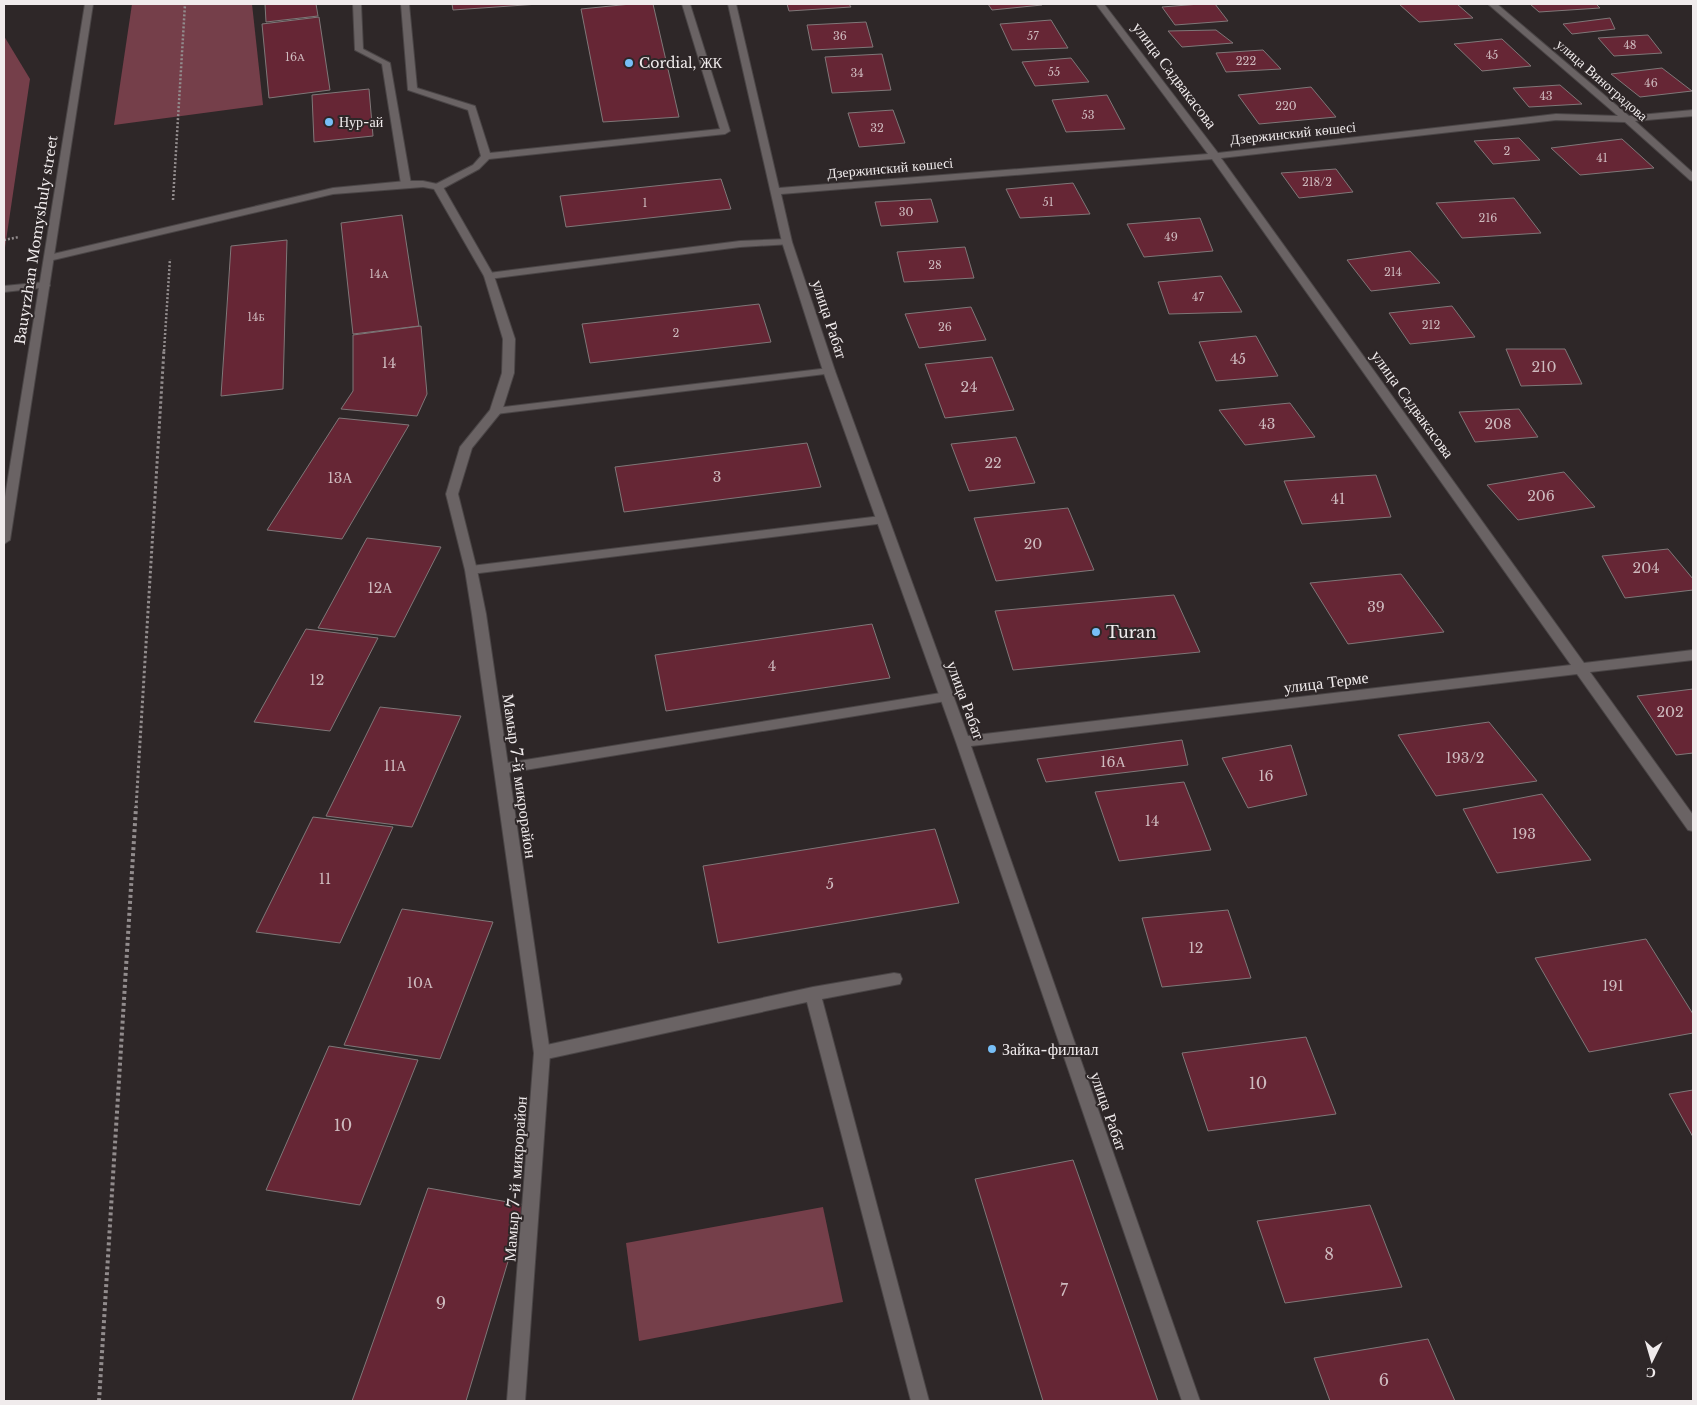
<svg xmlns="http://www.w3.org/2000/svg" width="1697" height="1405" font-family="'Libre Baskerville',serif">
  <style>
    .green { fill: #753f4a }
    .building { fill: #662635; stroke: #7f7778 }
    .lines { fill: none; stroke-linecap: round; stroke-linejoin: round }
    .service-casing { stroke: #4a4546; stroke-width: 2 }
    .minor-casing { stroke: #4a4546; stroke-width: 2 }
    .secondary-casing { stroke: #4a4546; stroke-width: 2 }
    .path-far2 { stroke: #928c8d; stroke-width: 2.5; stroke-dasharray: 2 2; stroke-linecap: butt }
    .path-far1 { stroke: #928c8d; stroke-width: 3; stroke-dasharray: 2.5 2.5; stroke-linecap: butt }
    .path { stroke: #928c8d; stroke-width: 4; stroke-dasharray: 3 3; stroke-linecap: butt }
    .service { fill: #6a6364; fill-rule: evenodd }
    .minor { fill: #6a6364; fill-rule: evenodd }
    .secondary { fill: #6a6364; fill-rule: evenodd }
    .poi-dot { fill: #77bff7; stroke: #2e2728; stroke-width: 2 }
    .labels { text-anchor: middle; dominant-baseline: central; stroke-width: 4; stroke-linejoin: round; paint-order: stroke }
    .far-number-label { font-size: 11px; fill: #cebabe }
    .far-poi-label { font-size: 14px; fill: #f0ebec; stroke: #2e2728; text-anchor: start }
    .far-street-label { font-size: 14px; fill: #f0ebec; stroke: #2e2728 }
    .number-label { font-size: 14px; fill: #cebabe }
    .street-label { font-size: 16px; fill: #f0ebec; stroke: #2e2728 }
    .poi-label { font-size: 16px; fill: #f0ebec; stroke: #2e2728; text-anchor: start }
    .near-number-label { font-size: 16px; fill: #cebabe }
  </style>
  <rect width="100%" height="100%" fill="#2e2728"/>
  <g class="green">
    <polygon points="132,4 252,4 263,105 114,125"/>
    <polygon points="4,36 30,79 4,254"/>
    <polygon points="823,1207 843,1302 639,1341 626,1243"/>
  </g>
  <g class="building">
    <polygon points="265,4 316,4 318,16 266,22"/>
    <polygon points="452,4 539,4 453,10"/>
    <polygon points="631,4 653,4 679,117 603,122 581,9"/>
    <polygon points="787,4 849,4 851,7 789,11"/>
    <polygon points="988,4 1041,4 1042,5 992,10"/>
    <polygon points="1200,4 1215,4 1228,21 1175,25 1162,7"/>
    <polygon points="1399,4 1457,4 1473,18 1419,22"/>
    <polygon points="1530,4 1596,4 1600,8 1539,12"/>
    <polygon points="319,17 330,90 269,98 262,24"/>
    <polygon points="1610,18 1615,29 1572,34 1563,24"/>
    <polygon points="1051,20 1068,48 1012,50 1000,24"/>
    <polygon points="866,22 873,47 812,50 807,25"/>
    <polygon points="1216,30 1233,43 1182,47 1168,31"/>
    <polygon points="1648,35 1662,53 1614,56 1598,38"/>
    <polygon points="1502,39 1531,66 1482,71 1454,44"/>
    <polygon points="1263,50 1281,69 1226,72 1216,53"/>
    <polygon points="882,54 891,90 832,93 825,57"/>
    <polygon points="1071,58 1089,82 1035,86 1022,62"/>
    <polygon points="1662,68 1692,91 1640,97 1611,74"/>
    <polygon points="1560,85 1582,104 1529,107 1513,88"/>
    <polygon points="1311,87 1336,117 1259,124 1238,95"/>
    <polygon points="369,89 373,136 314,142 312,95"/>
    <polygon points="1107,95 1125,129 1066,132 1052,100"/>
    <polygon points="893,110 905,143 859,147 848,113"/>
    <polygon points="1519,138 1540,160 1493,164 1474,141"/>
    <polygon points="1622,139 1654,168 1580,175 1551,148"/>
    <polygon points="1336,169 1353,192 1299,198 1281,173"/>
    <polygon points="721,179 731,209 566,227 560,196"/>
    <polygon points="1073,183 1090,214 1020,218 1006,189"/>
    <polygon points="1514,198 1541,233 1462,238 1436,203"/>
    <polygon points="931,199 938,222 881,226 875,202"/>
    <polygon points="402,215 419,326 353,334 341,223"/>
    <polygon points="1200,218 1213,251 1144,257 1127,224"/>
    <polygon points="287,240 283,389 221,396 231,246"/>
    <polygon points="965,247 974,278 904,282 897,252"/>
    <polygon points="1410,251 1440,283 1371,291 1347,260"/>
    <polygon points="1221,276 1242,312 1169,314 1158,282"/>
    <polygon points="759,304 771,342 590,363 582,324"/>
    <polygon points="1452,306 1475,337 1410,344 1389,313"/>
    <polygon points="971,307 986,340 919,348 905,314"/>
    <polygon points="421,326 427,394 417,416 341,409 353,391 353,335"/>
    <polygon points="1256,336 1278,376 1216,381 1199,342"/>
    <polygon points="1506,349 1565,349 1582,384 1521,386"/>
    <polygon points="992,357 1014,410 945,418 925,364"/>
    <polygon points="1290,403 1315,437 1245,445 1219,410"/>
    <polygon points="1519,409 1538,437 1475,442 1459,412"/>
    <polygon points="339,418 409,425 342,539 267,530"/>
    <polygon points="1016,437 1035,483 969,491 951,444"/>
    <polygon points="807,443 821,487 624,512 615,467"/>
    <polygon points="1564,472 1595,507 1518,520 1487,485"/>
    <polygon points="1376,475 1391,517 1302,524 1284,481"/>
    <polygon points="1068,508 1094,570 996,581 974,518"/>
    <polygon points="367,538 441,547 395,637 318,628"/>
    <polygon points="1668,549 1693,579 1693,590 1625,598 1602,556"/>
    <polygon points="1401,574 1444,632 1348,644 1310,583"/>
    <polygon points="1174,595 1200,652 1013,670 995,611"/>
    <polygon points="872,624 890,678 666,711 655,655"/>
    <polygon points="306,629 378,638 330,731 254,722"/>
    <polygon points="1693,689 1693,753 1676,755 1637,696"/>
    <polygon points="380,707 461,716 412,827 326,816"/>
    <polygon points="1489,722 1537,781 1436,796 1398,735"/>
    <polygon points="1182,740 1188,765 1046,782 1037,759"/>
    <polygon points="1291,745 1307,795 1248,808 1222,758"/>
    <polygon points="1184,782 1211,850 1119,861 1095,792"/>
    <polygon points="1542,794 1591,860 1497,873 1463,809"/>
    <polygon points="313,817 393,827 340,943 256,932"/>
    <polygon points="935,829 959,903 718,943 703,866"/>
    <polygon points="402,909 493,922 440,1059 344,1045"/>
    <polygon points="1228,910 1251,978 1162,987 1142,918"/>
    <polygon points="1646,939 1693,1014 1693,1033 1589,1052 1535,958"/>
    <polygon points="1306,1037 1336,1114 1208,1131 1182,1053"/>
    <polygon points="329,1046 418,1060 360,1205 266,1190"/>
    <polygon points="1693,1090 1693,1137 1669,1094"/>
    <polygon points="1073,1160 1158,1401 1043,1401 975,1179"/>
    <polygon points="428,1188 525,1205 466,1401 352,1401"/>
    <polygon points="1370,1205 1402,1287 1285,1303 1257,1221"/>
    <polygon points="1428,1339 1455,1401 1330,1401 1314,1358"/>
  </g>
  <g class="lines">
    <g class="service-casing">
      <g id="service">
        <polygon points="353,4 361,4 363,49 390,63 411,184 409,186 403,186 401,184 382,64 355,50"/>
        <polygon points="401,4 409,4 417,88 475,106 490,153 720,129 682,4 690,4 730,131 725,134 489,159 479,169 442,189 434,189 434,185 473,165 481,156 468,110 408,90"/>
        <polygon points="787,239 792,242 791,244 740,247 489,279 484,276 489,273 740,241"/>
        <polygon points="829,368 833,369 835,371 833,373 496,414 490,411 496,408"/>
        <polygon points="881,516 885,517 887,520 885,523 471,574 465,570 471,566"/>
        <polygon points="947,692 952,694 954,697 952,700 501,774 496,773 494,769 496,765 501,764"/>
        <polygon points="894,973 900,974 902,979 900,984 822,999 929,1401 911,1401 807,1002 542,1060 536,1058 534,1053 536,1048 542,1046 813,987"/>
      </g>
    </g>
    <g class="minor-casing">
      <g id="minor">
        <path d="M728,4H736L779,188L1208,154L1096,4H1104L1218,153L1556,114L1618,116L1488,4H1497L1629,116L1693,110V116L1635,121L1693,173V181L1690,180L1625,122L1556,120L1221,158L1584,663L1693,650V660L1590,672L1693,815V831L1688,830L1577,674L971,746L1200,1401H1182L956,742L823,371L782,242ZM1212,159L1571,665L968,736L835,371L792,242L781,194Z"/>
        <polygon points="406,181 423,181 442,185 443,187 494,276 515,339 514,373 502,411 472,448 458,494 477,570 486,614 550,1053 525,1401 507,1401 534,1053 472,614 465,570 446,494 460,447 490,410 502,373 503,339 484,276 434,189 423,187 333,194 49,261 44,258 49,255 333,188"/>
        <polygon points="45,282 50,285 49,287 4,292 4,286"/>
      </g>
    </g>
    <g class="secondary-casing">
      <polygon id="secondary" points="85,4 93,4 10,540 4,544 4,503"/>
    </g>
    <g class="path-far2">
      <polyline points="173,200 185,4"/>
      <polyline points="4,240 19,237"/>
      <polyline points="164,351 170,259"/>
    </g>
    <polyline class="path-far1" points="136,808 164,349"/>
    <polyline class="path" points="99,1401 136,807"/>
    <use href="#service" class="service"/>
    <use href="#minor" class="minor"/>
    <use href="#secondary" class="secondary"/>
  </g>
  <g class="poi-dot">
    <circle cx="629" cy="63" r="5"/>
    <circle cx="329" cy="122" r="5"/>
    <circle cx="1096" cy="632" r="5"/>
    <circle cx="992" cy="1049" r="5"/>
  </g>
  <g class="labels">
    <g class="far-number-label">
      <text x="840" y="36">36</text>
      <text x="1033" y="36">57</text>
      <text x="1630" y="45">48</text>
      <text x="1492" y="55">45</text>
      <text x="295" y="57">16А</text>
      <text x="1246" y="61">222</text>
      <text x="1054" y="72">55</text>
      <text x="857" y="73">34</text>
      <text x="1651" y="83">46</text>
      <text x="1546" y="96">43</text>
      <text x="1286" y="106">220</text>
      <text x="1088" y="115">53</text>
      <text x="877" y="128">32</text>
      <text x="1507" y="151">2</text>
      <text x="1602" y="158">41</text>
      <text x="1317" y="182">218/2</text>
      <text x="1048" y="202">51</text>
      <text x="645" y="203">1</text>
      <text x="906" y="212">30</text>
      <text x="1488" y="218">216</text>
      <text x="1171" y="237">49</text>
      <text x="935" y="265">28</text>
      <text x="1393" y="272">214</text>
      <text x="379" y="274">14А</text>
      <text x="1198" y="297">47</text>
      <text x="256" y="317">14Б</text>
      <text x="1431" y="325">212</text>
      <text x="945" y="327">26</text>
      <text x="676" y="333">2</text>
    </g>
    <g class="far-poi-label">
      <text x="639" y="63">Cordial, ЖК</text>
      <text x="339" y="122">Нур-ай</text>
    </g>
    <g class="far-street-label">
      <text transform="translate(1602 80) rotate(41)">улица Виноградова</text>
      <text transform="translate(1293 133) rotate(-6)">Дзержинский көшесі</text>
      <text transform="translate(890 168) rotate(-5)">Дзержинский көшесі</text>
      <text transform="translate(36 240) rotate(-81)">Bauyrzhan Momyshuly street</text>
    </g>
    <g class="number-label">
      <text x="1238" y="359">45</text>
      <text x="389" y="363">14</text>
      <text x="1544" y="367">210</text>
      <text x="969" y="387">24</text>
      <text x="1267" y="424">43</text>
      <text x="1498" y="424">208</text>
      <text x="993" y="463">22</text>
      <text x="717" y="477">3</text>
      <text x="340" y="478">13А</text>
      <text x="1541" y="496">206</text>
      <text x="1338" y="499">41</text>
      <text x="1033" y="544">20</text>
      <text x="1646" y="568">204</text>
      <text x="380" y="588">12А</text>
      <text x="1376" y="607">39</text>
      <text x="772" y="666">4</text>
      <text x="317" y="680">12</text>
      <text x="1670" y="712">202</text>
      <text x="1465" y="758">193/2</text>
      <text x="1113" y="762">16А</text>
      <text x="395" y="766">11А</text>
      <text x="1266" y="776">16</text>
      <text x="1152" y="821">14</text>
      <text x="1524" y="834">193</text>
      <text x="325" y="879">11</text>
      <text x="830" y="884">5</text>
      <text x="1196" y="948">12</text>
      <text x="420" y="983">10А</text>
      <text x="1613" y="986">191</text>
    </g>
    <g class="street-label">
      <text transform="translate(1175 75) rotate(53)">улица Садвакасова</text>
      <text transform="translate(830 319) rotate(72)">улица Рабат</text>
      <text transform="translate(1413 404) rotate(54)">улица Садвакасова</text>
      <text transform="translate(1326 682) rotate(-7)">улица Терме</text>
      <text transform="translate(966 700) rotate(70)">улица Рабат</text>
      <text transform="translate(520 776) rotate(82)">Мамыр 7-й микрорайон</text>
      <text transform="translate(1109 1111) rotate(71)">улица Рабат</text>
      <text transform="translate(515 1179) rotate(-86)">Мамыр 7-й микрорайон</text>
    </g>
    <g class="poi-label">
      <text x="1106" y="632">Turan</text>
      <text x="1002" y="1049">Зайка-филиал</text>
    </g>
    <g class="near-number-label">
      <text x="1258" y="1083">10</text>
      <text x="343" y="1125">10</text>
      <text x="1329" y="1254">8</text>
      <text x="1064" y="1290">7</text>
      <text x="441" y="1303">9</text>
      <text x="1384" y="1380">6</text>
    </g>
  </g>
  <rect width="1697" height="1405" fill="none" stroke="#f0ebec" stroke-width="10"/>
  <g transform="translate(1652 1360) rotate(185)" stroke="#2e2728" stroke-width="4" paint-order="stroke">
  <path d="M0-4L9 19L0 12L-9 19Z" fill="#f0ebec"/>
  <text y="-8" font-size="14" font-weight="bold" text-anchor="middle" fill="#f0ebec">С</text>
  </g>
</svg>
